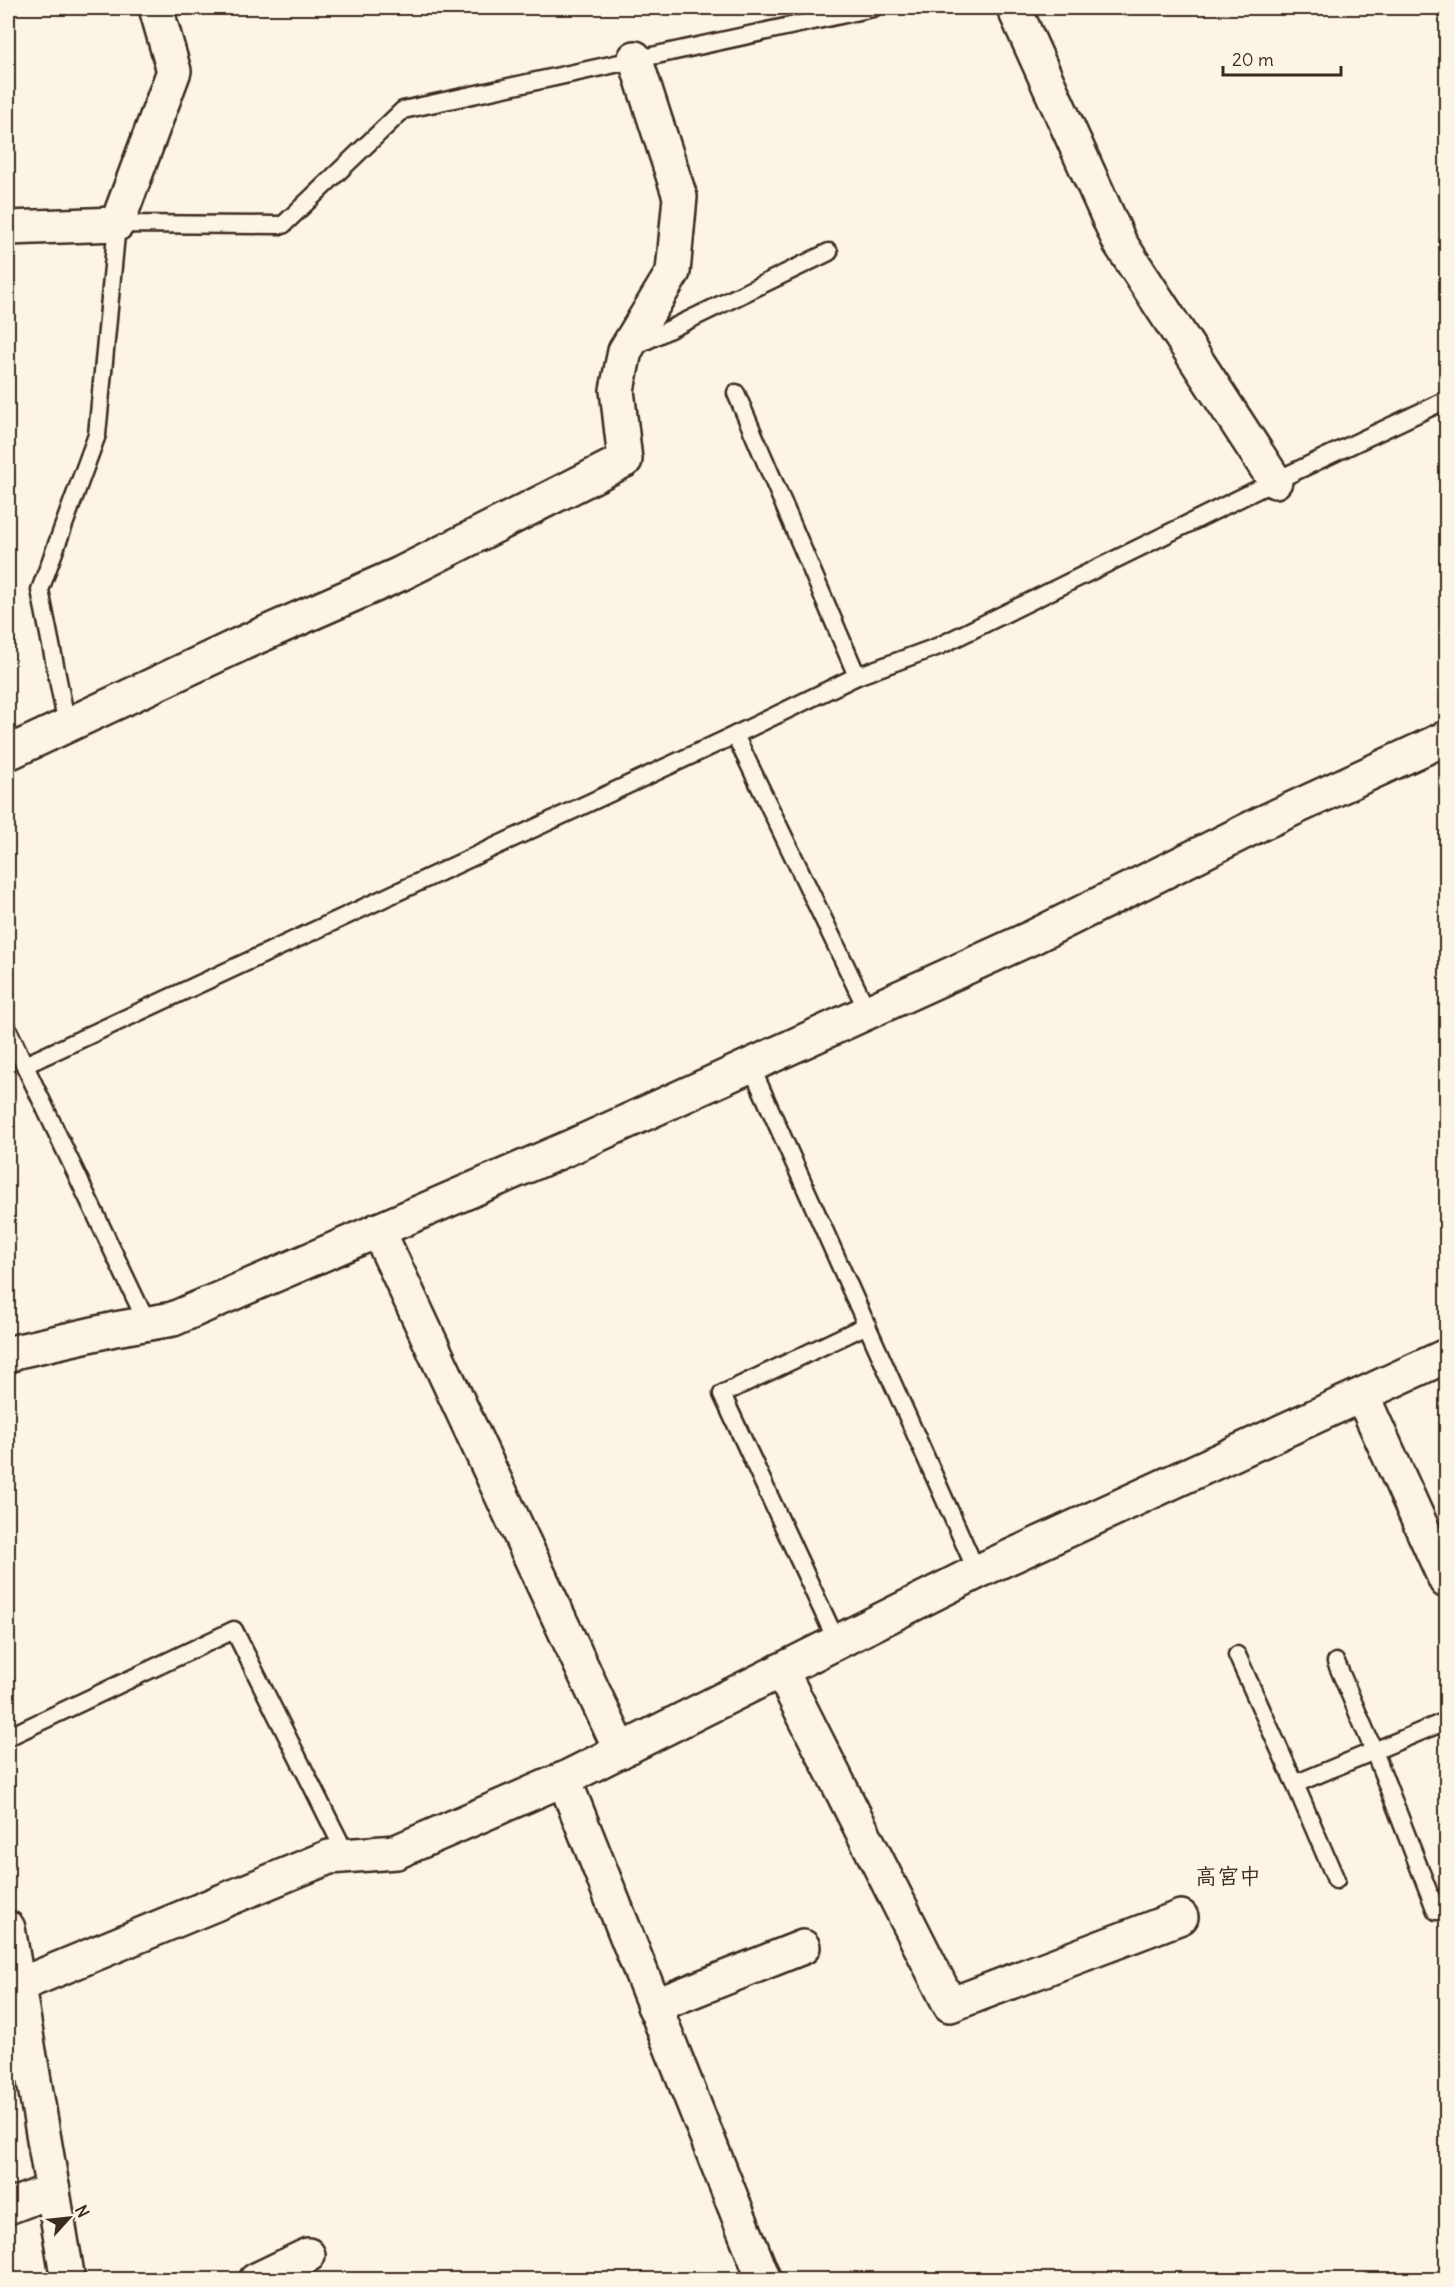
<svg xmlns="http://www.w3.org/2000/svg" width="1454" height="2287" font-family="Delius,'Klee One',sans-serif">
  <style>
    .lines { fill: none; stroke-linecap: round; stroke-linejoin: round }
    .lane-casing { stroke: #3b2a1e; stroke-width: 21 }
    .street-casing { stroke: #3b2a1e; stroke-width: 38 }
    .secondary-casing { stroke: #3b2a1e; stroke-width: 38 }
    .lane { stroke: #fcf5e5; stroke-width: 16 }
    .street { stroke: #fcf5e5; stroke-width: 33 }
    .secondary { stroke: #fcf5e5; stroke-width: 33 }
    .labels { text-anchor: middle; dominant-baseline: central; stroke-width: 6; stroke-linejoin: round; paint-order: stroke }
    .quarter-label { font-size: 22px; font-weight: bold; fill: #3b2a1e; stroke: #fcf5e5 }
  </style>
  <rect width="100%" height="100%" fill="#fcf5e5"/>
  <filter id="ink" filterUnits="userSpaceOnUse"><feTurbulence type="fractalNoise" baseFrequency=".0167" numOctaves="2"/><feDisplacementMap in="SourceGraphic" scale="12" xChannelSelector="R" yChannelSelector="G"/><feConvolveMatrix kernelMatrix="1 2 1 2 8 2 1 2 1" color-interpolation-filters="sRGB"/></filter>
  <g filter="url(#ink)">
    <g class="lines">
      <g class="lane-casing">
        <g id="lane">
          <polyline points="633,347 829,252"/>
          <polyline points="736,393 857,676"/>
          <polyline points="67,725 40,590 97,435 117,224 283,225 403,110 873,8"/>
          <polyline points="868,1012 735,735 857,676 939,646 1275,481 1446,400"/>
          <polyline points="8,1030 148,1325"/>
          <polyline points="750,1064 977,1572"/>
          <polyline points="25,1065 735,735"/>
          <polyline points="837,1642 722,1394 867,1325"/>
          <polyline points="1237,1655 1295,1784"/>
          <polyline points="1336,1662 1374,1751 1436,1911"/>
          <polyline points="8,1737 234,1630 347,1856"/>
          <polyline points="1336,1880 1295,1784 1446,1721"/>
        </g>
      </g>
      <g class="street-casing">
        <g id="street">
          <polyline points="1014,8 1120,243 1275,481"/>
          <polyline points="8,228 117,224 174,71 156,8"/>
          <polyline points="8,753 243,643 400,574 625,460 617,390 625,351 673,272 680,197 635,58"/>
          <polyline points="378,1230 621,1751"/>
          <polyline points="8,1356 14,1352 115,1329 173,1319 573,1146 868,1012 1033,937 1262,823 1446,738"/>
          <polyline points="1362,1395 1446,1581"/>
          <polyline points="781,1670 950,2005 1181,1917"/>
          <polyline points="564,1779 764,2280"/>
          <polyline points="17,1986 329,1857 396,1852 564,1779 977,1572 1446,1356"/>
          <polyline points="654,2006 803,1947"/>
          <polyline points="8,2207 53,2190"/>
          <polyline points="256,2280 308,2255"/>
        </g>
      </g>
      <g class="secondary-casing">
        <polyline id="secondary" points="8,1928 68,2280"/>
      </g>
      <use href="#lane" class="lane"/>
      <use href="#street" class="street"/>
      <use href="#secondary" class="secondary"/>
    </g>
  </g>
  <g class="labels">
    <g class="quarter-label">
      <text x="1228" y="1876">高宮中</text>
    </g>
  </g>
  <rect width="1454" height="2287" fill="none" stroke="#fcf5e5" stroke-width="30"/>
  <rect x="15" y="15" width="1424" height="2257" fill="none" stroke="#3b2a1e" stroke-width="2" filter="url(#ink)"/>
  <g transform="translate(69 2218) rotate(63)" stroke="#fcf5e5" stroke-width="4.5" paint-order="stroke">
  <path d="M0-4.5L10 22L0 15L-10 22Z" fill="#3b2a1e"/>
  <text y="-9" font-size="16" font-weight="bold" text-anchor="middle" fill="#3b2a1e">N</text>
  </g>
  <path d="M1223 66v9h118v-9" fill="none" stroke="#3b2a1e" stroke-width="3"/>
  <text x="1232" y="66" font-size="18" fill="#3b2a1e" stroke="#fcf5e5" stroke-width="4.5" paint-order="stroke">20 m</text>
</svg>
